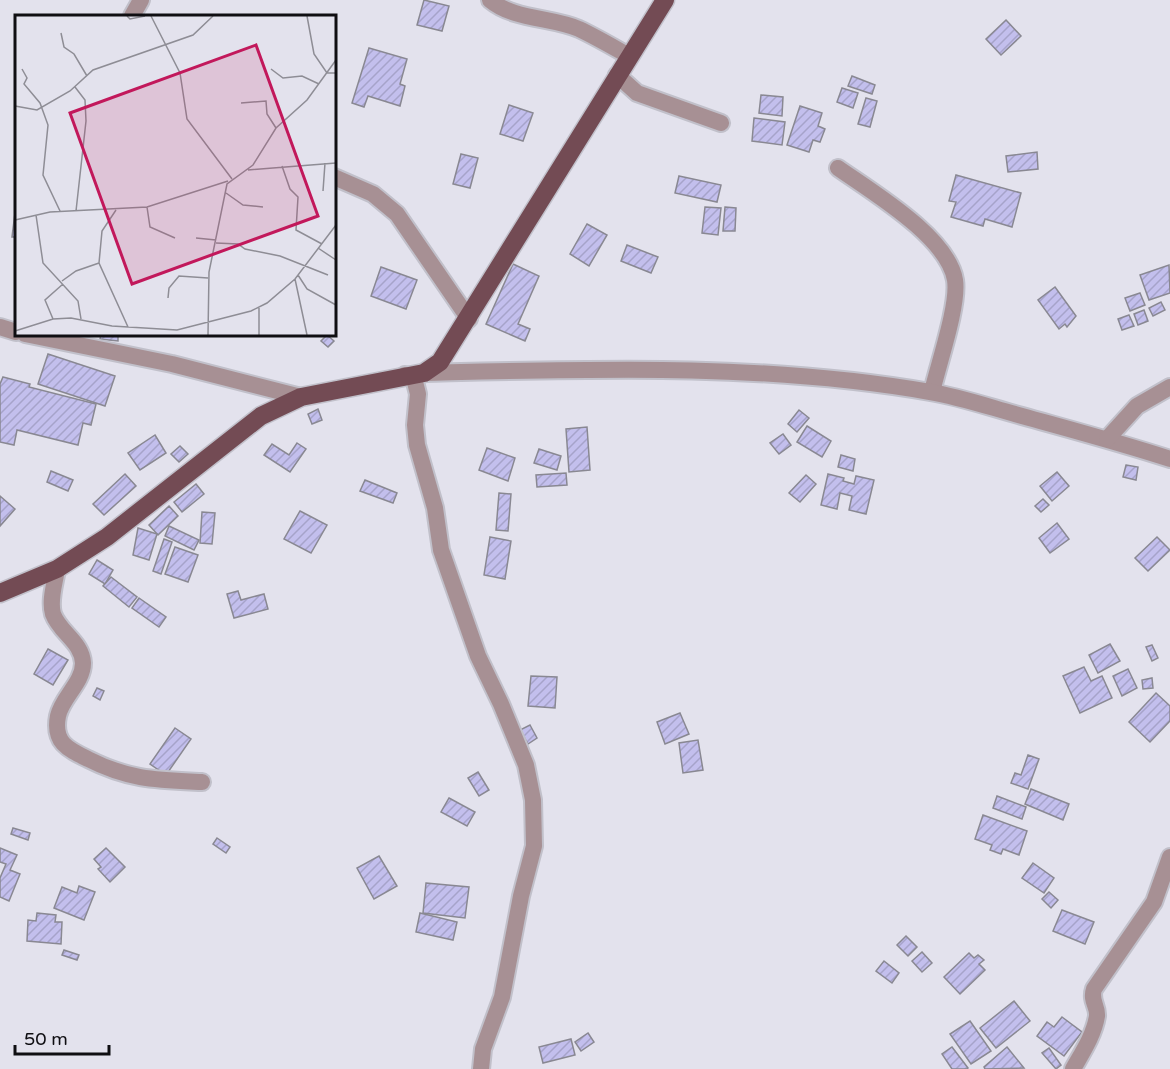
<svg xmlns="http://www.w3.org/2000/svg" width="1170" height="1069" font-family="'Varela Round',sans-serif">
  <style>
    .building { fill: url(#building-hatch); stroke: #898892; stroke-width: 1.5 }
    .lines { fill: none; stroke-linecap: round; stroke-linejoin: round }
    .minor-casing { stroke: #c1c0ca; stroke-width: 20 }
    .major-casing { stroke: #c1c0ca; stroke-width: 21 }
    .minor { stroke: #a79094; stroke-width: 16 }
    .major { stroke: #734b54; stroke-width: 18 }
    .inset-road { fill: none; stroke: #8e8d95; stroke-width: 1.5 }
    .view { fill: #c2185b; fill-opacity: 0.15; stroke: #c2185b; stroke-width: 3 }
    .inset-edge { fill: none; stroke: #0f0e12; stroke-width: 3 }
  </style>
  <defs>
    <pattern id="building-hatch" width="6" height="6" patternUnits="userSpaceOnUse" patternTransform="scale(1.5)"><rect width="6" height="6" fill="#c3bfed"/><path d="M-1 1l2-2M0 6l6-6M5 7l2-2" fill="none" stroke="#a6a3ca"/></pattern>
  </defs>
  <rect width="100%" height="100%" fill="#e3e2ed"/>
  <g class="building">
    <polygon points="424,0 449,6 442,31 417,25"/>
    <polygon points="1006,20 1021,36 1001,55 986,39"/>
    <polygon points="369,48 407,59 400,84 405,86 400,106 368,96 364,107 352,103"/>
    <polygon points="852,76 875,85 872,94 848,86"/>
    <polygon points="842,88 858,93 853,108 837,102"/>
    <polygon points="761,95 783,97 782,116 759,113"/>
    <polygon points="866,98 877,101 870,127 858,124"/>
    <polygon points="509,105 533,113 523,141 500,134"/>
    <polygon points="800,106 822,113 818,126 825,129 820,142 813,140 809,152 787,145"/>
    <polygon points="754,118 785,122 782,145 752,141"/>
    <polygon points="1037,152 1038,169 1008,172 1006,156"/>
    <polygon points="461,154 478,158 470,188 453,184"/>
    <polygon points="956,175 1021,193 1012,227 985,219 983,226 951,217 956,202 949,201"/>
    <polygon points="679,176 721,185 717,202 675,193"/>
    <polygon points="705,207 721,208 718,235 702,233"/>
    <polygon points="725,207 736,208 735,231 723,231"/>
    <polygon points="15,213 16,213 16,237 12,237"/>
    <polygon points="587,224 607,235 589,266 570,254"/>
    <polygon points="627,245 658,257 651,273 621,261"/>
    <polygon points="513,264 539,276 518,324 530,329 525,341 486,324"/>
    <polygon points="1169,265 1170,293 1149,300 1140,275"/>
    <polygon points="381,267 417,280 406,309 371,296"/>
    <polygon points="1055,287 1076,316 1067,327 1065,324 1059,329 1038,300"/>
    <polygon points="1140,293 1145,305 1130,311 1125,298"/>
    <polygon points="1161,302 1165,310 1153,316 1149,308"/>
    <polygon points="1144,310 1148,321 1138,325 1134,314"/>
    <polygon points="1129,315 1134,326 1122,330 1118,319"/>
    <polygon points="101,334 118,334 118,341 100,339"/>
    <polygon points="327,335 334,341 328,347 321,341"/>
    <polygon points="48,354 115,376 105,406 38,384"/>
    <polygon points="3,377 30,384 29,387 96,404 91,425 83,423 78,445 17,430 14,445 0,442 0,384"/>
    <polygon points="318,409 322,420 312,424 308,414"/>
    <polygon points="799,410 809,418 797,432 788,424"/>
    <polygon points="807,426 831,441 822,457 797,442"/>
    <polygon points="587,427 590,470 569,472 566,429"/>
    <polygon points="783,434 791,445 779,454 770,443"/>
    <polygon points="155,435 166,453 140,470 128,453"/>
    <polygon points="297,443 306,449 290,472 264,455 272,444 289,455"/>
    <polygon points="180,446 188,454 179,462 171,454"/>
    <polygon points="487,448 515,458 508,481 479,470"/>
    <polygon points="539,449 561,456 557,470 534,463"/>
    <polygon points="841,455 855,459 853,471 838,467"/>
    <polygon points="1126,465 1138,467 1136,480 1123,477"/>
    <polygon points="51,471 73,480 68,491 47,482"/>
    <polygon points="1057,472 1069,486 1052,501 1040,486"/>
    <polygon points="566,473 567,485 537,487 536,475"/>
    <polygon points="125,474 136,486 104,515 93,504"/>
    <polygon points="828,474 844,478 843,481 854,484 856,476 874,480 866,514 849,510 852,496 840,493 837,509 821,505"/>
    <polygon points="806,475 816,484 800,502 789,493"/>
    <polygon points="365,480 397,493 393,503 360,491"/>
    <polygon points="196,484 204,494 182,512 174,502"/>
    <polygon points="499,493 511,494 508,531 496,530"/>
    <polygon points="0,496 15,509 0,526"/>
    <polygon points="1043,499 1049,505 1041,512 1035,506"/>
    <polygon points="169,506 178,516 158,535 149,525"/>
    <polygon points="300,511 327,525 311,553 284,539"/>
    <polygon points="202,512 215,513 212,544 200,543"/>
    <polygon points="1057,523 1069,539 1050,553 1039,538"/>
    <polygon points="169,526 199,540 194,550 165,536"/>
    <polygon points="138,528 157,534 149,560 133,555"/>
    <polygon points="490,537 511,541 505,579 484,575"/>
    <polygon points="1157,537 1170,550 1148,571 1135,558"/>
    <polygon points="164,539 172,542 161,574 153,571"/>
    <polygon points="175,547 198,555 188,582 165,574"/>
    <polygon points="97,560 113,570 105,584 89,574"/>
    <polygon points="111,577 137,597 129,607 103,586"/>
    <polygon points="238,591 241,600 264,594 268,609 234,618 227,594"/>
    <polygon points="139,598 166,617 159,627 132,608"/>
    <polygon points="1110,644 1120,661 1098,673 1089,655"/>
    <polygon points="1152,645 1158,658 1152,661 1146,647"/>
    <polygon points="48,649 68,660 53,685 34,674"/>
    <polygon points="1084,667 1091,681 1102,676 1112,698 1080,713 1063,676"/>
    <polygon points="1128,669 1137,688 1122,696 1113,676"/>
    <polygon points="531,676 557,677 555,708 528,706"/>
    <polygon points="1152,678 1153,688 1143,689 1142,680"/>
    <polygon points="97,688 104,691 100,700 93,696"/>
    <polygon points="1156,693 1170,706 1170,721 1150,742 1129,722"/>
    <polygon points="680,713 689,734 665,744 657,722"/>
    <polygon points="530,725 537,738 528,744 520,730"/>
    <polygon points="175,728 191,739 166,775 150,764"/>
    <polygon points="698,740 703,770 683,773 679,743"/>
    <polygon points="1028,755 1039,759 1028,789 1011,783 1015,773 1021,775"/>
    <polygon points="478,772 489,790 479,796 468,778"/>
    <polygon points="1031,789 1069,804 1063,820 1025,804"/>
    <polygon points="997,796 1026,807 1022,819 993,808"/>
    <polygon points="449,798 475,812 467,826 441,812"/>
    <polygon points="983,815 1027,831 1019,855 1003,849 1001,854 990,850 992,845 975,839"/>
    <polygon points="13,828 30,833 28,840 11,834"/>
    <polygon points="217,838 230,847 226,853 213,844"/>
    <polygon points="0,848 17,855 10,870 20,874 9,901 0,897 0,878 6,864 0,862"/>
    <polygon points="106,848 125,867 110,882 98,869 101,867 94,859"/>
    <polygon points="379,856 397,886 374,899 357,868"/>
    <polygon points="1033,863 1054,878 1044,893 1022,878"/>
    <polygon points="426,883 469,887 465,918 423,913"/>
    <polygon points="79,886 95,892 84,920 54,908 62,887 77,893"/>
    <polygon points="1049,892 1058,900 1051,908 1042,899"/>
    <polygon points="1062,910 1094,922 1085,944 1053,931"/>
    <polygon points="37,913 56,915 55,922 62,922 61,944 27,941 28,920 36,921"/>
    <polygon points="420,913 457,922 453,940 416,932"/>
    <polygon points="906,936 917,947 908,956 897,945"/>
    <polygon points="64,950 79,955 77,960 62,955"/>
    <polygon points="922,952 932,963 922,972 912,961"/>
    <polygon points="969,953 974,958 978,955 984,960 979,964 985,970 960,994 944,977"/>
    <polygon points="884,961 899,973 892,983 876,971"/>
    <polygon points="1014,1001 1030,1021 996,1048 980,1028"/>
    <polygon points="1062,1017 1082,1032 1064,1056 1037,1036 1047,1022 1054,1027"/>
    <polygon points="970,1021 991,1051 971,1064 950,1034"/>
    <polygon points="588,1033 594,1042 581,1051 575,1042"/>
    <polygon points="571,1039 575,1055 543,1063 539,1047"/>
    <polygon points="952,1047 968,1068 967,1069 952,1069 942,1054"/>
    <polygon points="1007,1047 1024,1068 985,1069 984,1067"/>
    <polygon points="1049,1048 1061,1065 1056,1069 1042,1053"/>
  </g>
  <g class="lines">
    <g class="minor-casing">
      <g id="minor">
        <path d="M490,0C514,20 551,17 579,29C596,37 613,47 629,56"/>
        <polyline points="132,16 141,0"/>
        <polyline points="617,75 637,93 721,123"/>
        <path d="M838,168C872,192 948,237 955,280C959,305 938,365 932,392"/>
        <polyline points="334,177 373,194 397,214 469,319"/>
        <polyline points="0,327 16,332"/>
        <polyline points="25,334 172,364 301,397"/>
        <path d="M424,373C593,369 763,363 930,392C961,397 992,408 1022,416C1072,430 1121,443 1170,459"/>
        <polyline points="405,375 414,378 418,394 415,425 417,445 435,508 441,550 478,656 501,704 526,765 533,800 534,846 521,896 502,997 483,1049 481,1069"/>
        <polyline points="1107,439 1137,406 1170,387"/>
        <path d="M57,569C55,583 49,600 53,614C60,633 82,642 83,663C83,683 62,697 58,716C53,742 67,749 88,759C129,780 157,780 202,782"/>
        <path d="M1073,1069C1082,1053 1094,1035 1097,1016C1098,1006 1090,1001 1094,989L1154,902L1170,857"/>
      </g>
    </g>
    <g class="major-casing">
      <polyline id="major" points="0,593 57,569 107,537 261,416 301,397 424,373 440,362 665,0"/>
    </g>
    <use href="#minor" class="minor"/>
    <use href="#major" class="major"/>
  </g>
  <g transform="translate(15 15)">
    <rect width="321" height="321" fill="#e3e2ed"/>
    <path class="inset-road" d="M112,1L115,4L130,1M136,1L165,58L172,104L217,164M292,1L299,39L312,58H321M46,18L49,32L59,39L72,61M7,54L12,63L9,69L25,88L33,110L28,160L45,196M256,54L268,63L287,61L304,69M60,72L70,85L71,106L61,196M226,88L251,86L252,99L261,113M0,91L22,95L55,76L78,55L178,20L198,1M267,151L275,174L283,182L281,215L307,229M233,155L321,148M308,176L310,148M211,178L228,190L248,192M132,192L135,212L160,223M101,195L87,216L84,248L113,312M21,200L28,248L63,286L66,304M0,205L35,197L132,192L213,166M181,223L201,225M201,228L223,229L230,234L265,241L313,260M303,233L321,245M283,260L292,274L321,290M280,264L292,320M47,266L61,256L84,248M153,283L154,273L164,261L193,263M38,304L30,285L48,269M0,316L38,304L56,303L97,311L162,315L236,296L252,288L280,264L321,210M193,320L194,257L212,169L238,150L261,113L292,85L321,45M244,320V293"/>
    <path class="view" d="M241,30L303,201L117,269L55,98Z"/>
    <rect width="321" height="321" class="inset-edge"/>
  </g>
  <path d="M15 1045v9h94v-9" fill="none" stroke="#0f0e12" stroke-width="3"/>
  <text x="24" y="1045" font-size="18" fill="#0f0e12" stroke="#e3e2ed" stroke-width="4.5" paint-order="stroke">50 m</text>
</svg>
